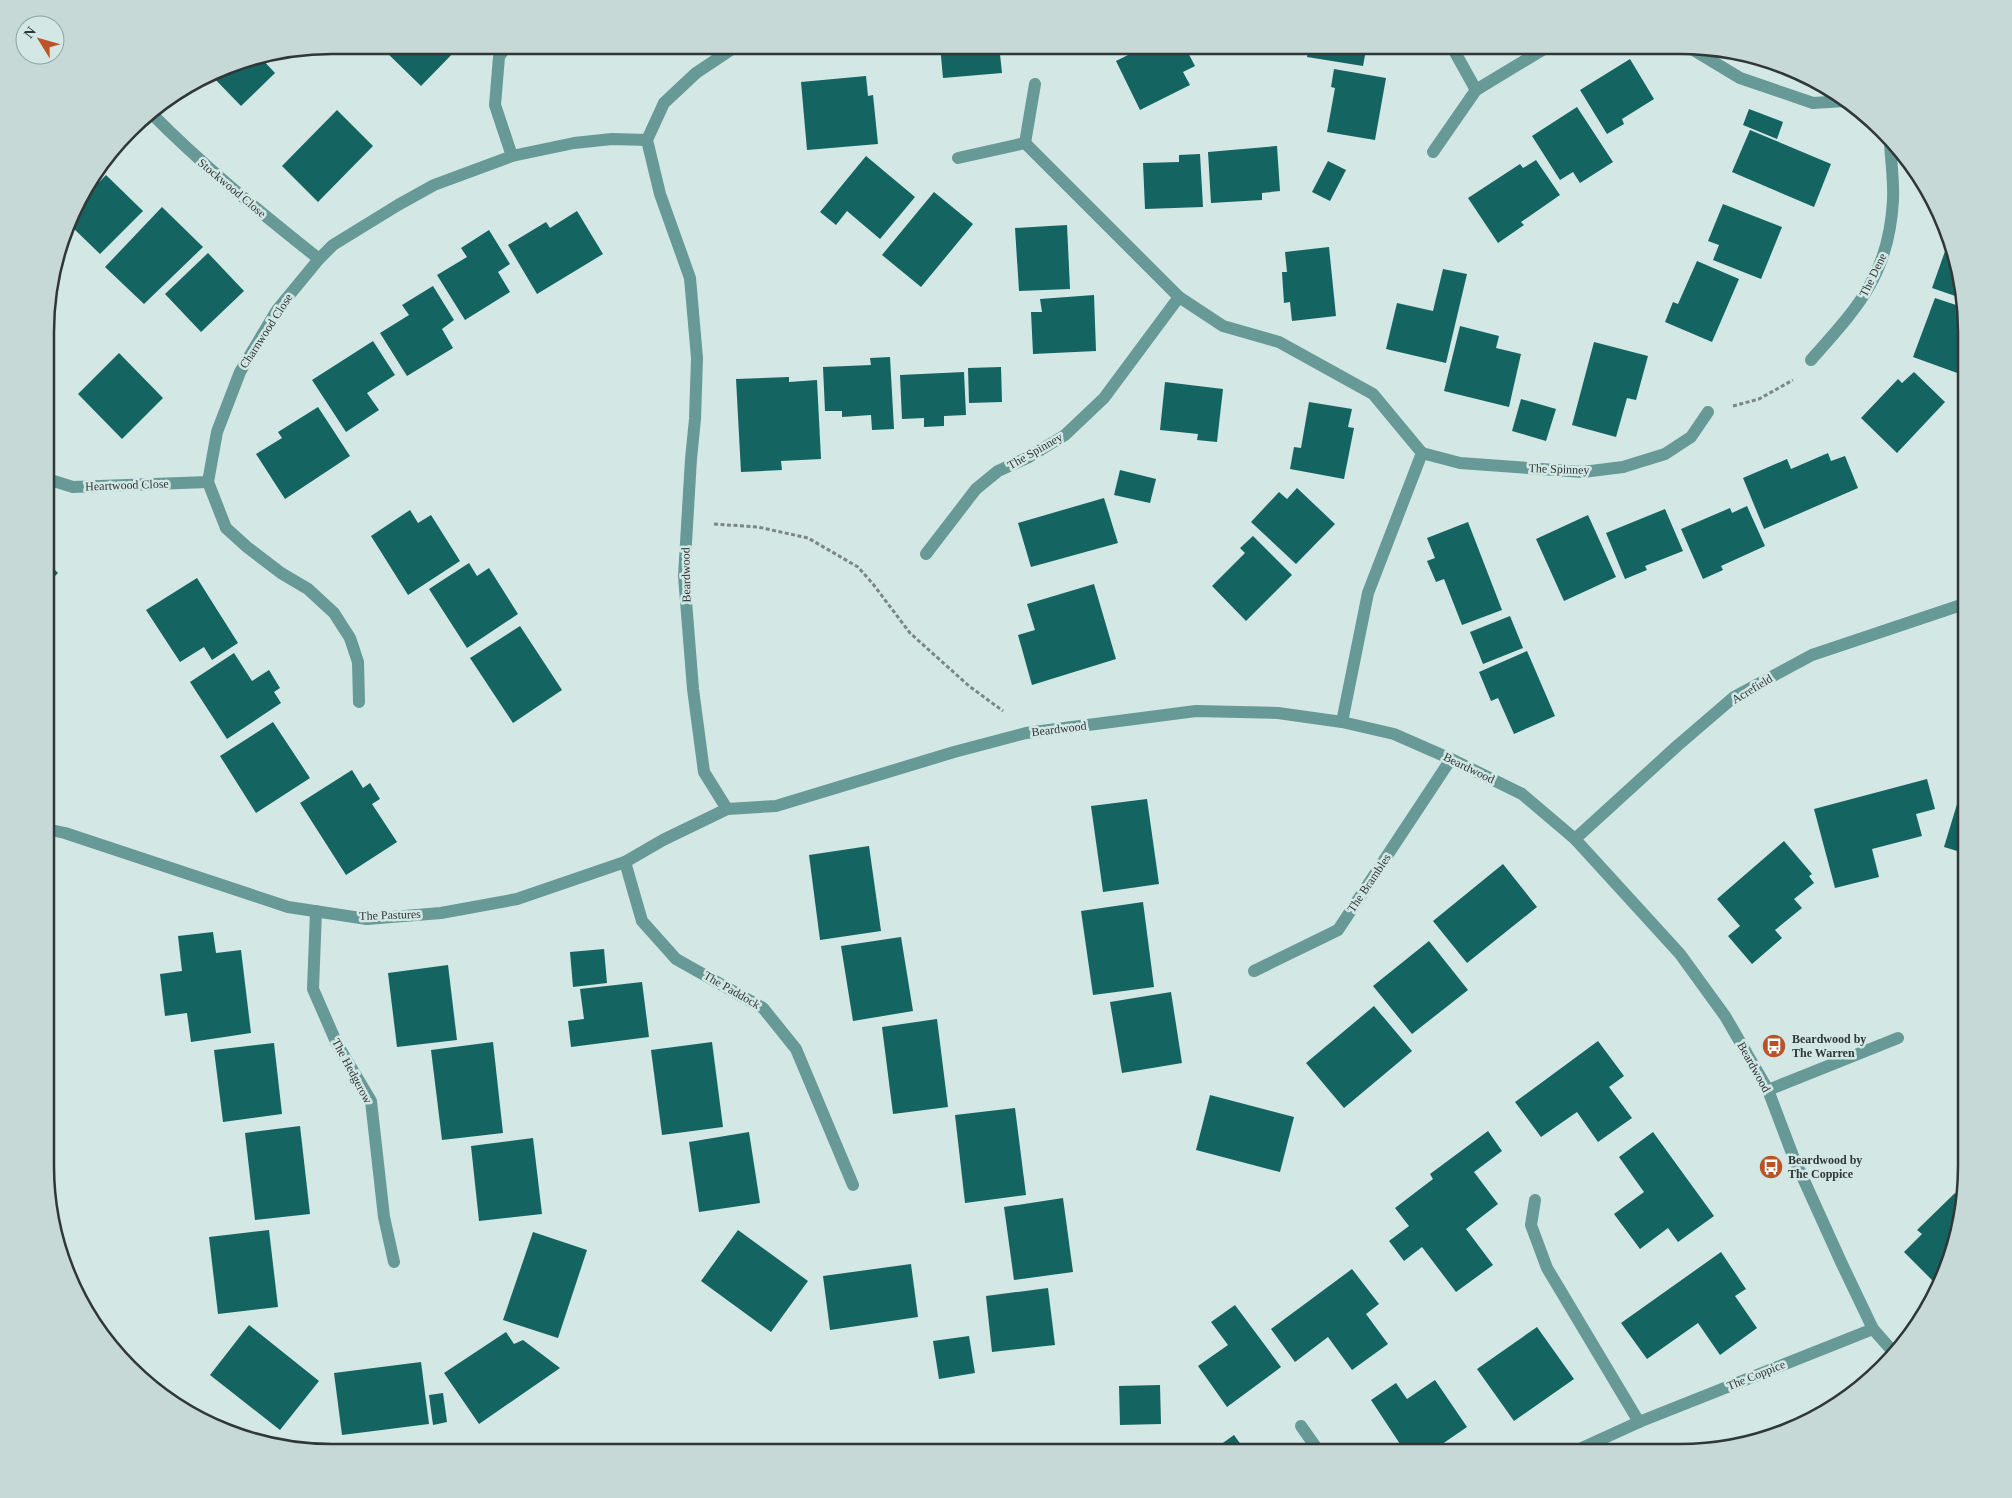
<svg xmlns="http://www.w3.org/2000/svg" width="2012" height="1498" font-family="Georgia,serif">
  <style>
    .building { fill: #146462 }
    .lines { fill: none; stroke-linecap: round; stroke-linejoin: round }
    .path { stroke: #7a8786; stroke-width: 3; stroke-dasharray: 4 2.5; stroke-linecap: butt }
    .minor { stroke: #679997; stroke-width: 12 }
    .labels { text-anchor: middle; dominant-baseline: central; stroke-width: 5; stroke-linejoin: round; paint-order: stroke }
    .street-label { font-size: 12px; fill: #2f3737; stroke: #d3e7e5 }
    .poi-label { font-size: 12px; font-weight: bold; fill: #2f3737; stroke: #d3e7e5; text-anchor: start }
    .rim { fill: none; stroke: #2f3737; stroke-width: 2.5 }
  </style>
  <rect width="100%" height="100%" fill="#d3e7e5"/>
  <g class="building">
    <polygon points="384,45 461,45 421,86 382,48"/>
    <polygon points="940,45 999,45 1002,73 943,78"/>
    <polygon points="1148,45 1184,45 1195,66 1183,72 1190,85 1140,110 1116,61"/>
    <polygon points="1309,45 1367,45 1363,66 1307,57"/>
    <polygon points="260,57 275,73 241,106 212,76 239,60"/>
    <polygon points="1630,59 1654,99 1622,119 1624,124 1607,134 1580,90"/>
    <polygon points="1334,69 1386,78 1375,140 1327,132 1335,88 1331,87"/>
    <polygon points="866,76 868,96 873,95 878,144 807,150 801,82"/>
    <polygon points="1577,107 1613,162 1580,183 1573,172 1560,180 1532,136"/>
    <polygon points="1749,109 1783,122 1777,139 1743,125"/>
    <polygon points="337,110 373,146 318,202 282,166"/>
    <polygon points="1750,130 1831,164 1814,207 1732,172"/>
    <polygon points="1277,146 1280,191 1262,193 1262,200 1211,203 1208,152"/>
    <polygon points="1200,154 1203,207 1145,209 1143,163 1179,162 1179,155"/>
    <polygon points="866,156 915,197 880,239 847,211 836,225 820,212"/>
    <polygon points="1536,160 1560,195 1521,222 1524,225 1498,243 1468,198 1520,164 1523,168"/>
    <polygon points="1328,161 1346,170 1330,201 1312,192"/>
    <polygon points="106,175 143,211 100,254 71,226 78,204"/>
    <polygon points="934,192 973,224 921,287 882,255"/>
    <polygon points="1723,204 1782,227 1761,279 1713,260 1719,245 1708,241"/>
    <polygon points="162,207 203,247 144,304 105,267"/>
    <polygon points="577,211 603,254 537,294 508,245 546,222 550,228"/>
    <polygon points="1067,225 1070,289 1019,291 1015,228"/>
    <polygon points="489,230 510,264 498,272 510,292 465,320 437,275 467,257 461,248"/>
    <polygon points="1949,240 1961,276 1964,299 1932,288"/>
    <polygon points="1329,247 1336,316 1292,321 1290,302 1284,303 1282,272 1287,272 1285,252"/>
    <polygon points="208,253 244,291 201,332 165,294"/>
    <polygon points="1697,261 1739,279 1712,342 1665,322 1673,302 1678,304"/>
    <polygon points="1443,269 1467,274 1446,363 1386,349 1397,303 1433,311"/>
    <polygon points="433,286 454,320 442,329 453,348 407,376 380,333 409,315 402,305"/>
    <polygon points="1094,295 1096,351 1033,354 1031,312 1042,312 1040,299"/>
    <polygon points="1935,298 1965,308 1967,356 1960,374 1913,357"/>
    <polygon points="1460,326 1499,336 1496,348 1521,354 1509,407 1444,391"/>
    <polygon points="373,341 395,375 367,393 379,410 346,432 312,380"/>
    <polygon points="1594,342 1648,356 1636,400 1627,398 1616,437 1572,425"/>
    <polygon points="119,353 163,398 122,439 78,394"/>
    <polygon points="890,357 894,429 872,430 871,415 842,417 842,411 825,411 823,367 871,365 870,358"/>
    <polygon points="1001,367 1002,402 969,403 968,368"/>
    <polygon points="964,372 966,415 944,416 944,426 924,427 924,418 902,419 900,375"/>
    <polygon points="1914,372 1945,402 1897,453 1861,418 1898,379 1902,383"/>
    <polygon points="789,377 789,382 817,380 821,459 781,461 782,470 741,472 736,379"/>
    <polygon points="1165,382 1223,389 1217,442 1197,440 1198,434 1160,430"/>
    <polygon points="1521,399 1556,409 1546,441 1512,431"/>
    <polygon points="1309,402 1352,409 1348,427 1354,428 1344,479 1290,469 1294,447 1301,448"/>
    <polygon points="318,407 350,456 285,499 256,454 282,438 278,432"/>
    <polygon points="1828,453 1831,461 1845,456 1858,488 1764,529 1743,478 1787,459 1791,469"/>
    <polygon points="1120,470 1156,479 1150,503 1114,495"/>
    <polygon points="1297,488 1335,524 1296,564 1251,522 1279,492 1287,499"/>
    <polygon points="1104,498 1118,543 1031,567 1018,523"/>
    <polygon points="1747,506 1765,546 1721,566 1723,570 1703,579 1681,529 1730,508 1732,513"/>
    <polygon points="1665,509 1683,551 1645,566 1647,570 1625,579 1606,533"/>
    <polygon points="410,510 418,523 431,515 460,561 408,595 371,536"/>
    <polygon points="1588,515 1616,577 1564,601 1536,539"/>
    <polygon points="1468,522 1502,610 1462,625 1444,579 1436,582 1427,561 1435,558 1427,538"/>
    <polygon points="1253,536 1292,575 1246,621 1212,586 1245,553 1240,548"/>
    <polygon points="47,562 58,573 47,584"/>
    <polygon points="469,563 477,576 489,568 518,614 467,648 429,589"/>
    <polygon points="197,578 238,643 212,660 204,647 180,662 146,610"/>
    <polygon points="1094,584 1116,659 1032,685 1018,635 1035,630 1027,604"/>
    <polygon points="1510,616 1523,648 1483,664 1470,632"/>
    <polygon points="520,626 562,690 513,723 470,658"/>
    <polygon points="1527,651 1555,716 1514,734 1498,698 1491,701 1479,672"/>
    <polygon points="234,653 252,681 269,670 280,688 274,692 281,703 227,739 190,682"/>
    <polygon points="273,722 310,778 256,813 220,756"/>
    <polygon points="352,770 363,788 370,783 380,799 372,804 397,842 346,875 300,803"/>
    <polygon points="1927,779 1935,809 1916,814 1922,836 1872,849 1879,877 1835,888 1814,809"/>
    <polygon points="1961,791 1967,793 1967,854 1944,847"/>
    <polygon points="1147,799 1159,884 1103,892 1091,806"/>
    <polygon points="1784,841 1812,874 1809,876 1814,883 1794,899 1802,908 1775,930 1782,938 1752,964 1728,936 1740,926 1717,899"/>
    <polygon points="869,846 881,931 820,940 809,855"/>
    <polygon points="1503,864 1537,907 1467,963 1433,921"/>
    <polygon points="1143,902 1154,987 1093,995 1081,911"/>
    <polygon points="213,932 216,953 241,950 251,1033 191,1042 187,1013 165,1016 160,974 182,971 178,936"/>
    <polygon points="901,937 913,1011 853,1021 841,946"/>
    <polygon points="1429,941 1468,990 1412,1034 1373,986"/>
    <polygon points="604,949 607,983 573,987 570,952"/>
    <polygon points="448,965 457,1040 397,1047 388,973"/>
    <polygon points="642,982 649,1037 571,1047 568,1021 584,1019 580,989"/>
    <polygon points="1171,992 1182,1063 1122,1073 1110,1002"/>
    <polygon points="1374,1006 1412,1051 1344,1108 1306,1063"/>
    <polygon points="937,1019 948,1107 893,1114 882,1027"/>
    <polygon points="1598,1041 1624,1076 1609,1087 1632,1118 1598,1142 1577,1112 1541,1137 1515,1102"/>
    <polygon points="493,1042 503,1133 442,1140 431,1050"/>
    <polygon points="712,1042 723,1127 662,1135 651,1050"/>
    <polygon points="274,1043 282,1114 223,1122 214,1050"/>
    <polygon points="1210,1095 1294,1117 1280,1172 1196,1150"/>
    <polygon points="1015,1108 1026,1195 965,1203 955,1115"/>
    <polygon points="300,1126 310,1214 255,1220 245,1133"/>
    <polygon points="1488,1131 1502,1151 1474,1172 1498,1204 1466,1229 1493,1265 1456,1292 1422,1247 1404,1261 1389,1241 1409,1226 1395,1208 1433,1179 1430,1174"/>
    <polygon points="749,1132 760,1203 699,1212 689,1142"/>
    <polygon points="1653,1132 1714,1216 1678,1242 1668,1228 1640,1249 1614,1214 1644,1192 1619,1157"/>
    <polygon points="533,1138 542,1214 479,1221 471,1146"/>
    <polygon points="1955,1193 1963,1201 1945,1276 1937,1285 1904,1252 1922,1234 1917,1230"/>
    <polygon points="1063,1198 1073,1272 1014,1280 1004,1207"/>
    <polygon points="269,1230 278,1307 218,1314 209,1237"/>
    <polygon points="738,1230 808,1281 771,1332 701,1281"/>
    <polygon points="533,1232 587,1250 558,1338 503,1320"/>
    <polygon points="1721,1252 1746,1289 1735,1296 1757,1328 1720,1355 1698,1323 1647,1359 1621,1323"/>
    <polygon points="911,1264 918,1317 830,1330 823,1276"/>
    <polygon points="1352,1269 1379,1304 1366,1314 1388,1344 1352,1370 1328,1337 1295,1362 1271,1329"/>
    <polygon points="1048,1288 1055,1345 992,1352 986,1296"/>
    <polygon points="1235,1305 1281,1367 1227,1407 1198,1366 1228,1345 1211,1322"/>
    <polygon points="249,1325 319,1381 280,1430 210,1375"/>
    <polygon points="1537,1327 1574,1379 1514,1421 1477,1369"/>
    <polygon points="506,1332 514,1344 523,1340 560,1368 479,1424 444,1373"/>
    <polygon points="969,1336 975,1373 939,1379 933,1341"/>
    <polygon points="421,1362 429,1424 342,1435 334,1373"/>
    <polygon points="1435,1380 1467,1427 1429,1453 1406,1453 1371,1400 1396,1383 1407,1399"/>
    <polygon points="1160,1385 1161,1424 1120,1425 1119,1386"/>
    <polygon points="443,1393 447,1422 433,1425 429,1395"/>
    <polygon points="1234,1435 1247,1453 1209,1453"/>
  </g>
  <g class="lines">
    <g class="path">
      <polyline points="1733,406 1759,399 1793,380"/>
      <polyline points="714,524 758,527 808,538 858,567 873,584 910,633 969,686 1003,711"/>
    </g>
    <g class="minor">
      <polyline points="507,45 499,57 495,105 512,156"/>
      <polyline points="738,45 696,73 664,103 647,140 660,194 690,278 697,358 695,419 691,459 684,576 693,689 704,772 727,809 776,806 954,752 1026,733 1196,711 1278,713 1342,722 1394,734 1451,759 1522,794 1575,839 1680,954 1725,1016 1768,1090 1793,1156 1841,1262 1873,1329 1896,1355"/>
      <polyline points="1687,46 1740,78 1813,103 1845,101"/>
      <polyline points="1476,90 1549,46"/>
      <path d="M150,112C202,165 260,212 319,259"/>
      <polyline points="1025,143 1179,297"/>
      <polyline points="1433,152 1476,90 1451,45"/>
      <polyline points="958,158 1025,143 1035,84"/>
      <path d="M1811,360C1858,307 1889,275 1893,200C1894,182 1891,161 1890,143"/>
      <polyline points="1422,453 1460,463 1583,472 1623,467 1665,454 1691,437 1708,412"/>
      <polyline points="47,479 73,487 208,482"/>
      <polyline points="926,554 976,489 998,471 1029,457 1065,435 1104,398 1179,297 1223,326 1279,342 1373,394 1422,453 1368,593 1342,722"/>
      <polyline points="359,702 358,662 350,638 334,613 308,589 281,573 247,547 226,528 208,482 217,432 240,372 277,310 319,259 333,245 398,205 434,185 512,156 574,143 612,139 647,140"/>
      <polyline points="46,829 65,833 288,907 367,919 441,913 517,899 625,862 663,840 727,809"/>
      <polyline points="1575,839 1677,746 1734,697 1812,655 1967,603"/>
      <polyline points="625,862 642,921 676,959 763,1008 796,1049 853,1185"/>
      <polyline points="316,911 313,989 337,1044 371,1101 384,1217 394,1262"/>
      <polyline points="1254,971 1338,930 1451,759"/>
      <polyline points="1768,1090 1898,1038"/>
      <polyline points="1535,1200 1531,1225 1547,1268 1639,1422"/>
      <polyline points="1301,1426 1320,1453"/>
      <polyline points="1571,1453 1639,1422 1873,1329"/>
    </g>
  </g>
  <defs>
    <g id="bus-disc" transform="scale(1.25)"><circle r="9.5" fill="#b95426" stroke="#d3e7e5"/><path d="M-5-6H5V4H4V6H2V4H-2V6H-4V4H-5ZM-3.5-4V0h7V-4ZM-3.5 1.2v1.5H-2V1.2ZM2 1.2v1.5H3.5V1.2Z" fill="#fff"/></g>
  </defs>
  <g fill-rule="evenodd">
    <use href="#bus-disc" x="1774" y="1046"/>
    <use href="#bus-disc" x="1771" y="1167"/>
  </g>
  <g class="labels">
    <g class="street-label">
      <text transform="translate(232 188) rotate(40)">Stockwood Close</text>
      <text transform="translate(1873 275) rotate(-64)">The Dene</text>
      <text transform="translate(266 331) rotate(-57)">Charnwood Close</text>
      <text transform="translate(1035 451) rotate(-30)">The Spinney</text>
      <text transform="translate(1559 469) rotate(2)">The Spinney</text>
      <text transform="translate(127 485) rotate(-2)">Heartwood Close</text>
      <text transform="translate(686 575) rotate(-91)">Beardwood</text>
      <text transform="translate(1752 689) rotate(-31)">Acrefield</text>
      <text transform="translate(1059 729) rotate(-7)">Beardwood</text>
      <text transform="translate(1469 768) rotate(26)">Beardwood</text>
      <text transform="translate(1369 883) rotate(-56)">The Brambles</text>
      <text transform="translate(390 915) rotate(-2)">The Pastures</text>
      <text transform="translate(732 990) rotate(30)">The Paddock</text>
      <text transform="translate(1754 1067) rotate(61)">Beardwood</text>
      <text transform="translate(352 1071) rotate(62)">The Hedgerow</text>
      <text transform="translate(1756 1375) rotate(-22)">The Coppice</text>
    </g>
    <g class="poi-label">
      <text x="1792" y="1039">Beardwood by<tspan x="1792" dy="14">The Warren</tspan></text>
      <text x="1788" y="1160">Beardwood by<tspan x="1788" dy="14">The Coppice</tspan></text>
    </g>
  </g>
  <path d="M0 0H2012V1498H0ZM332 54H1680A278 278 0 0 1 1958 332V1166A278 278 0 0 1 1680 1444H332A278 278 0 0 1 54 1166V332A278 278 0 0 1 332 54Z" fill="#c6d9d7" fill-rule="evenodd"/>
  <path class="rim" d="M332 54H1680A278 278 0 0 1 1958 332V1166A278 278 0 0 1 1680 1444H332A278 278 0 0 1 54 1166V332A278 278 0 0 1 332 54Z"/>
  <g transform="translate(40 40) rotate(307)"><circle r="24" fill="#d3e7e5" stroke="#91a19f"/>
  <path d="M0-4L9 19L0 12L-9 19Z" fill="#b95426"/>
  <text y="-8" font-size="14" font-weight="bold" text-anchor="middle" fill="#2f3737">N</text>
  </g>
</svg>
